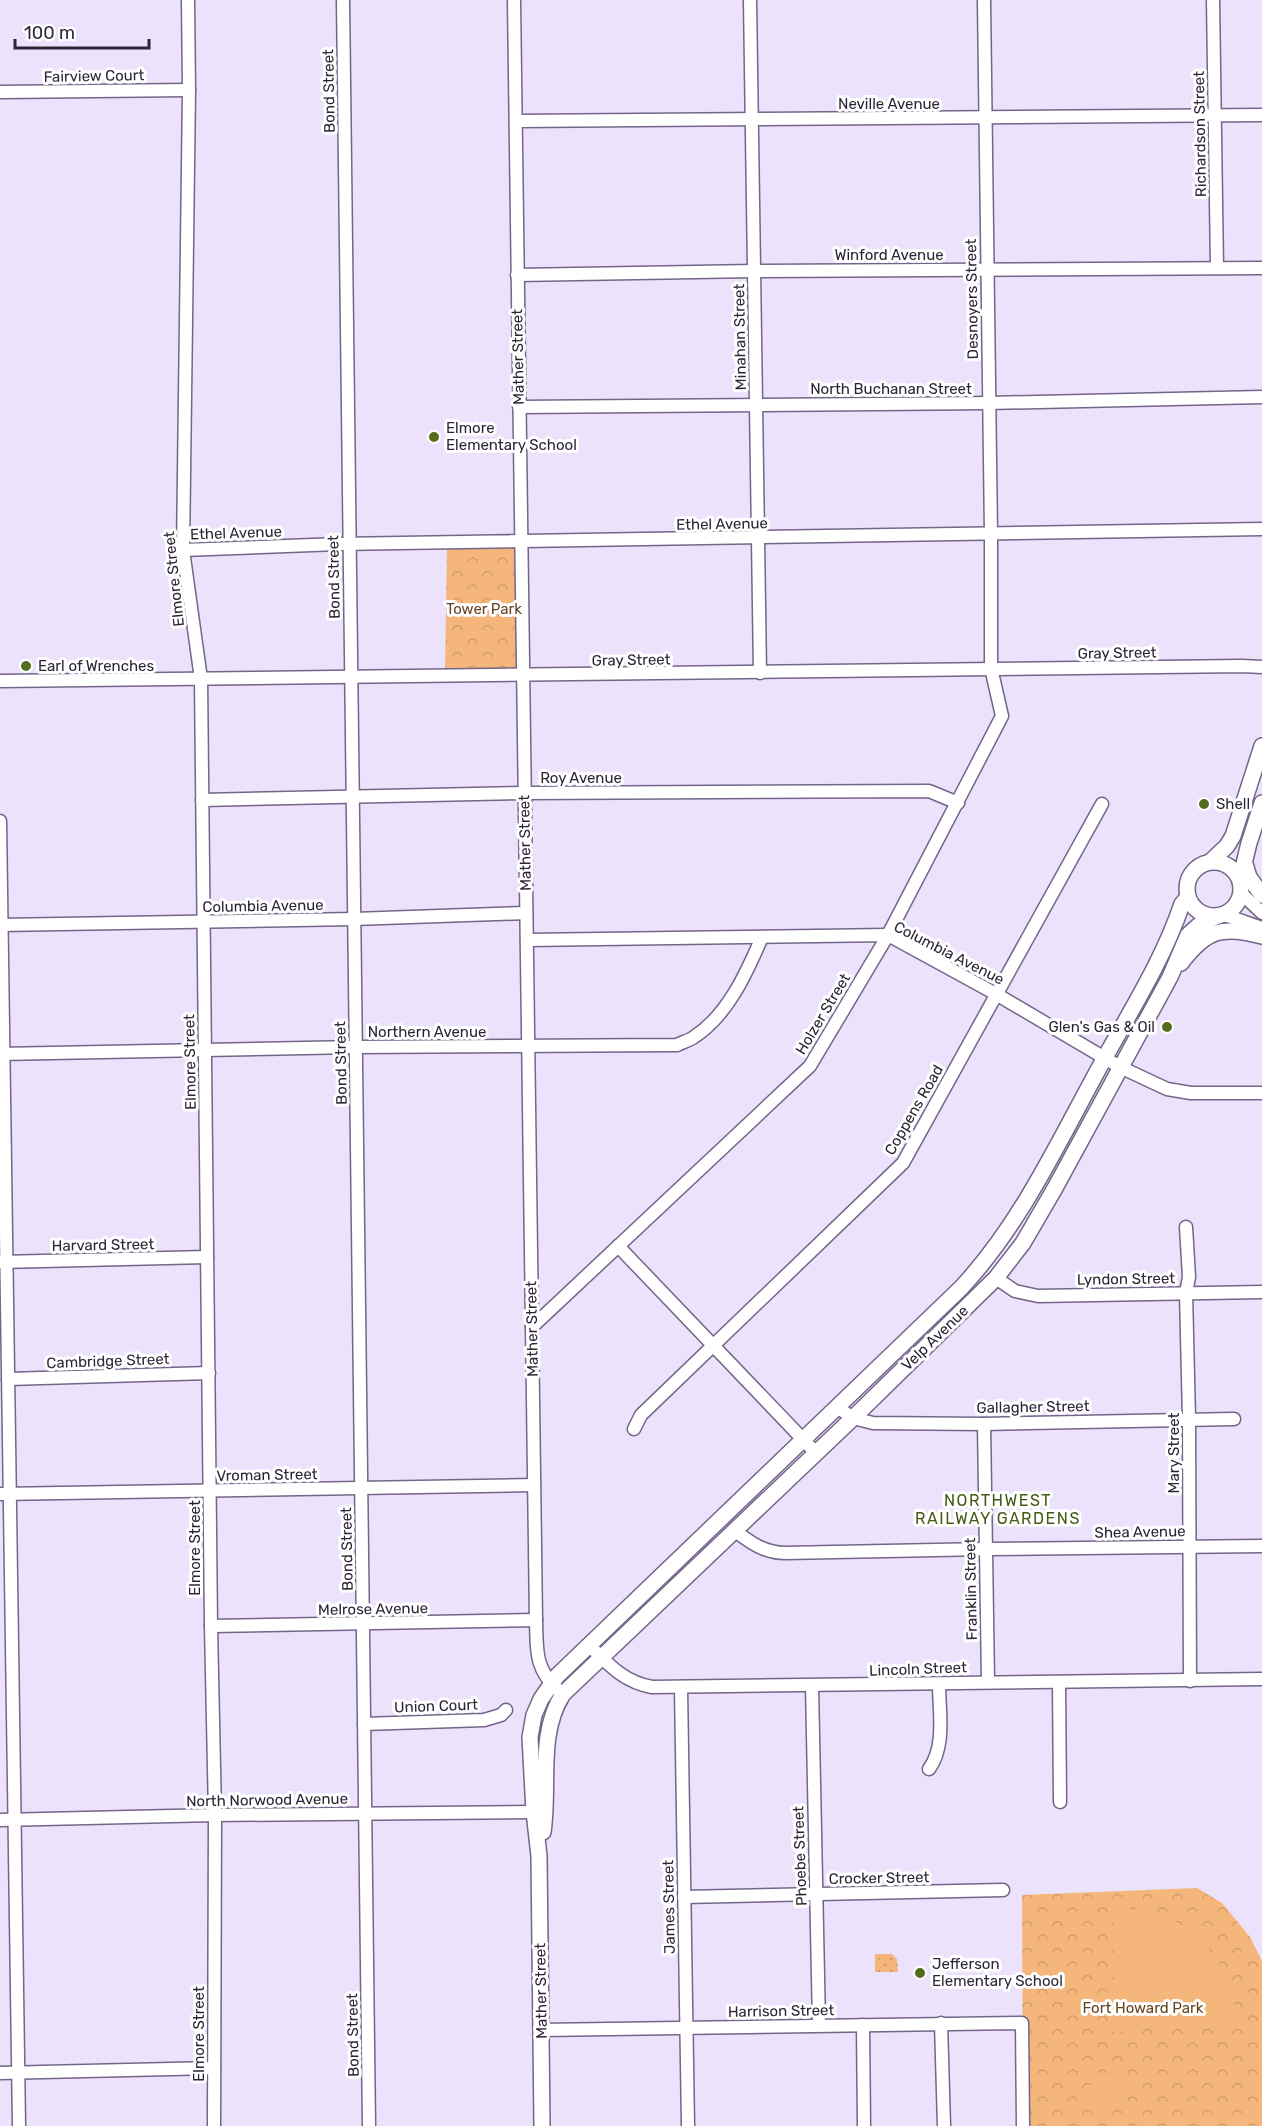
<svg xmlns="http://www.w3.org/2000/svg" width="1262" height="2126" font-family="Rubik,sans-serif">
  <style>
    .park { fill: url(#park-crowns) }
    .garden { fill: url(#garden-dots) }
    .pitch { fill: #f4b67a }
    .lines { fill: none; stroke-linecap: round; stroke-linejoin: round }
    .minor-casing { stroke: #756589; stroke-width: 15 }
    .major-casing { stroke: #756589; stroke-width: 18 }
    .minor { stroke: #fff; stroke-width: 12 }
    .major { stroke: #fff; stroke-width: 15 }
    .poi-dot { fill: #556c1d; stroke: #fff; stroke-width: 2 }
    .labels { text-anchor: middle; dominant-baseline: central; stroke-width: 6; stroke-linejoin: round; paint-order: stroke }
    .street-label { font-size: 15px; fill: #2c2535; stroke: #fff }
    .poi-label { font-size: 15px; fill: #2c2535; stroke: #fff; text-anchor: start }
    .park-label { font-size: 15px; fill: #674420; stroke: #fff }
    .neighbourhood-label { font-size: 16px; letter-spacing: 1.5px; fill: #465b11; stroke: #fff }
  </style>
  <defs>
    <pattern id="park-crowns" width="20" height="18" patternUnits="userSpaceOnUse" patternTransform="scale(1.5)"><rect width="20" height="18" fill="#f4b67a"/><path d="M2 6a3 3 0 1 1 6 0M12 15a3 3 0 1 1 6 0" fill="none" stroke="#d19c6a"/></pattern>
    <pattern id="garden-dots" width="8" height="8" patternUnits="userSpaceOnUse" patternTransform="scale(1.5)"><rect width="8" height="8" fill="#f4b67a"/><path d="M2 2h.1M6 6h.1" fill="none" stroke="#d19c6a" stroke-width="1.8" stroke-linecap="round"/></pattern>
  </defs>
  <rect width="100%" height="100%" fill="#ece2fb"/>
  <g class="park">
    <polygon points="521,542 523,677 445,677 447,543"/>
    <polygon points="1197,1888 1222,1903 1250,1937 1262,1961 1262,2126 1023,2126 1022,1895"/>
  </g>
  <polygon class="garden" points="875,1954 892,1954 897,1959 898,1972 875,1972"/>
  <g class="pitch">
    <path d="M1114,1908C1184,1907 1232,1953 1236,2022L1122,2030L1118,2035L1109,2027L1114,2022Z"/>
    <polygon points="1091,2073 1122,2073 1123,2087 1091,2088"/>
    <polygon points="1123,2092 1123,2107 1092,2108 1091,2093"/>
  </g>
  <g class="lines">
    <g class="minor-casing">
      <g id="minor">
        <polyline points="188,0 189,90 183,550 201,679 211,1626 215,1815 214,2126"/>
        <polyline points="343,0 369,2126"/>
        <path d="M514,0L536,1620C537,1649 534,1668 558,1690"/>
        <polyline points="750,0 760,673"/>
        <polyline points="1213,0 1217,268"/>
        <polyline points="0,92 189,90"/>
        <polyline points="516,121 1262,115"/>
        <polyline points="517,275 754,271 1262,268"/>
        <polyline points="519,407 989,403 1262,397"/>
        <polyline points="183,550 338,544 1262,529"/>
        <path d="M0,681C414,678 828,672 1242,666L1262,667"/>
        <polyline points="202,800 525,793 929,791 958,803"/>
        <polyline points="0,821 19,2126"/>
        <polyline points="1241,893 1262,913"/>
        <polyline points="1225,915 1262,928"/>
        <polyline points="0,925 354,919 526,913"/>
        <polyline points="527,940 888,935 996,994 1120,1067 1167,1089 1191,1093 1262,1093"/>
        <path d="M0,1054L355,1047L677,1045C682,1042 689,1041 694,1037C728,1015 747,972 762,937"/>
        <polyline points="1186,1227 1189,1277 1186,1293 1189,1419 1190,1681"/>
        <polyline points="618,1246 816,1453"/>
        <polyline points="1,1262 207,1257"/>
        <polyline points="996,1278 1015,1291 1038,1296 1262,1292"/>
        <polyline points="532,1327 810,1066 888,935 1002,716 991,668 991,535 984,0"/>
        <polyline points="8,1379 209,1373"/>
        <polyline points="837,1407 853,1418 873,1423 984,1424 1234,1419"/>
        <polyline points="984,1424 988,1681"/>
        <polyline points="634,1429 641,1415 903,1163 1102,804"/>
        <polyline points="0,1494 534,1485"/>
        <path d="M735,1531C751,1543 765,1553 785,1553L986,1549L1262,1546"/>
        <polyline points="211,1626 536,1620"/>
        <path d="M590,1646C609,1665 624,1682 652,1687L1262,1679"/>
        <polyline points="1059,1683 1060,1802"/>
        <polyline points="812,1686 819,2025"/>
        <polyline points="681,1688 688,2126"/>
        <polyline points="364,1724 484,1720 501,1715 506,1710"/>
        <path d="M929,1769C946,1746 939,1711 939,1684"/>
        <polyline points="0,1820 215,1815 534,1812"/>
        <polyline points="684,1897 1003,1890"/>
        <polyline points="941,2023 944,2126"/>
        <polyline points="863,2025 864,2126"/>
        <polyline points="541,2030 1022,2023 1023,2126"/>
        <polyline points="0,2073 214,2068"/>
      </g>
    </g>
    <g class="major-casing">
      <g id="major">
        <circle cx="1214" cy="889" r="27"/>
        <polyline points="1210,862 1227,846 1233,836 1262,746"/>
        <polyline points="1245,864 1249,877 1262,895"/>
        <polyline points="1240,880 1249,843 1262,803"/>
        <path d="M1181,963C1206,930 1222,925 1262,936"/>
        <path d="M543,1832C550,1787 537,1734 563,1694L853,1418L996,1278L1023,1243L1055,1188L1170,977L1188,935L1198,926L1217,916"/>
        <path d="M542,2126L539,1856L534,1812L530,1737L534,1715L541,1699L557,1676L961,1288C1020,1225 1057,1145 1098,1070C1128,1015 1162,963 1182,904L1188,897"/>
      </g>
    </g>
    <use href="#minor" class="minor"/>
    <use href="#major" class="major"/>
  </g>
  <g class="poi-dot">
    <circle cx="434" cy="437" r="6"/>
    <circle cx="26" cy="666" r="6"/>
    <circle cx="1204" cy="804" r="6"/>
    <circle cx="1167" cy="1027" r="6"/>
    <circle cx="920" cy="1973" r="6"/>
  </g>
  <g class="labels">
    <g class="street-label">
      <text transform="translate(94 76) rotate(-1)">Fairview Court</text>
      <text transform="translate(329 91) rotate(-91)">Bond Street</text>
      <text x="889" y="104">Neville Avenue</text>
      <text transform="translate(1200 134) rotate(-91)">Richardson Street</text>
      <text x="889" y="255">Winford Avenue</text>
      <text transform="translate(972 299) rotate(-91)">Desnoyers Street</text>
      <text transform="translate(740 337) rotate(-91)">Minahan Street</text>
      <text transform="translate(518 357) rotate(-91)">Mather Street</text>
      <text x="891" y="389">North Buchanan Street</text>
      <text transform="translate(722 524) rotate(-1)">Ethel Avenue</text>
      <text transform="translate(236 533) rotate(-2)">Ethel Avenue</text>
      <text transform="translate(334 577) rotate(-91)">Bond Street</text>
      <text transform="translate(174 579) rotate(-96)">Elmore Street</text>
      <text transform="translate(1117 653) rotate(-1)">Gray Street</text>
      <text transform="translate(631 660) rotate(-1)">Gray Street</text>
      <text x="581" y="778">Roy Avenue</text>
      <text transform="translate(525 843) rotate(-91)">Mather Street</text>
      <text transform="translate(263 906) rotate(-1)">Columbia Avenue</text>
      <text transform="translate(949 953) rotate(27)">Columbia Avenue</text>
      <text transform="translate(823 1014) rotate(-59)">Holzer Street</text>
      <text x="427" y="1032">Northern Avenue</text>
      <text transform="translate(190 1062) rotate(-91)">Elmore Street</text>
      <text transform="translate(341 1063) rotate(-91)">Bond Street</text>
      <text transform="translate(914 1110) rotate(-60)">Coppens Road</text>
      <text transform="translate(103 1245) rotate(-1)">Harvard Street</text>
      <text transform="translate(1126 1279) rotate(-1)">Lyndon Street</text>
      <text transform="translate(532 1329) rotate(-91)">Mather Street</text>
      <text transform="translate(935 1338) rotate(-44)">Velp Avenue</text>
      <text transform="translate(108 1361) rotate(-2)">Cambridge Street</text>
      <text transform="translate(1033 1407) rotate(-1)">Gallagher Street</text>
      <text transform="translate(1174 1453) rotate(-90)">Mary Street</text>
      <text transform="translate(267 1475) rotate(-1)">Vroman Street</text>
      <text transform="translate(1140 1532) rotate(-1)">Shea Avenue</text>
      <text transform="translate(195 1548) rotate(-90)">Elmore Street</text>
      <text transform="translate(347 1549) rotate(-91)">Bond Street</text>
      <text transform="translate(971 1589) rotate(-91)">Franklin Street</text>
      <text transform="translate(373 1609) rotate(-1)">Melrose Avenue</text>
      <text transform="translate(918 1669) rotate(-2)">Lincoln Street</text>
      <text transform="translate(436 1706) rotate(-2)">Union Court</text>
      <text transform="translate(267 1800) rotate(-1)">North Norwood Avenue</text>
      <text transform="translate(800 1856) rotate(-92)">Phoebe Street</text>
      <text transform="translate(879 1878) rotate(-1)">Crocker Street</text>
      <text transform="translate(669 1907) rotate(-91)">James Street</text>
      <text transform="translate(541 1991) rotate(-91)">Mather Street</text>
      <text transform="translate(781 2011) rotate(-1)">Harrison Street</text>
      <text transform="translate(199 2034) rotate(-90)">Elmore Street</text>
      <text transform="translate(353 2035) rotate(-91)">Bond Street</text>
    </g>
    <g class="poi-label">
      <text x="446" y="428">Elmore<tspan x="446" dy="17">Elementary School</tspan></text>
      <text x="38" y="666">Earl of Wrenches</text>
      <text x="1216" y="804">Shell</text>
      <text x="1155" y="1027" text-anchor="end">Glen's Gas &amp; Oil</text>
      <text x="932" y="1964">Jefferson<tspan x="932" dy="17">Elementary School</tspan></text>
    </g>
    <g class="park-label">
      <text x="484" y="609">Tower Park</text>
      <text x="1143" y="2008">Fort Howard Park</text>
    </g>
    <g class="neighbourhood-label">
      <text x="998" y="1500">NORTHWEST<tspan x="998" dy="18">RAILWAY GARDENS</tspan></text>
    </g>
  </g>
  <path d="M15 39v9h134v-9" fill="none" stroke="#2c2535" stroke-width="3"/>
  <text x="24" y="39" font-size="18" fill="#2c2535" stroke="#ffffff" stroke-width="4.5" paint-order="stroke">100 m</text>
</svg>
